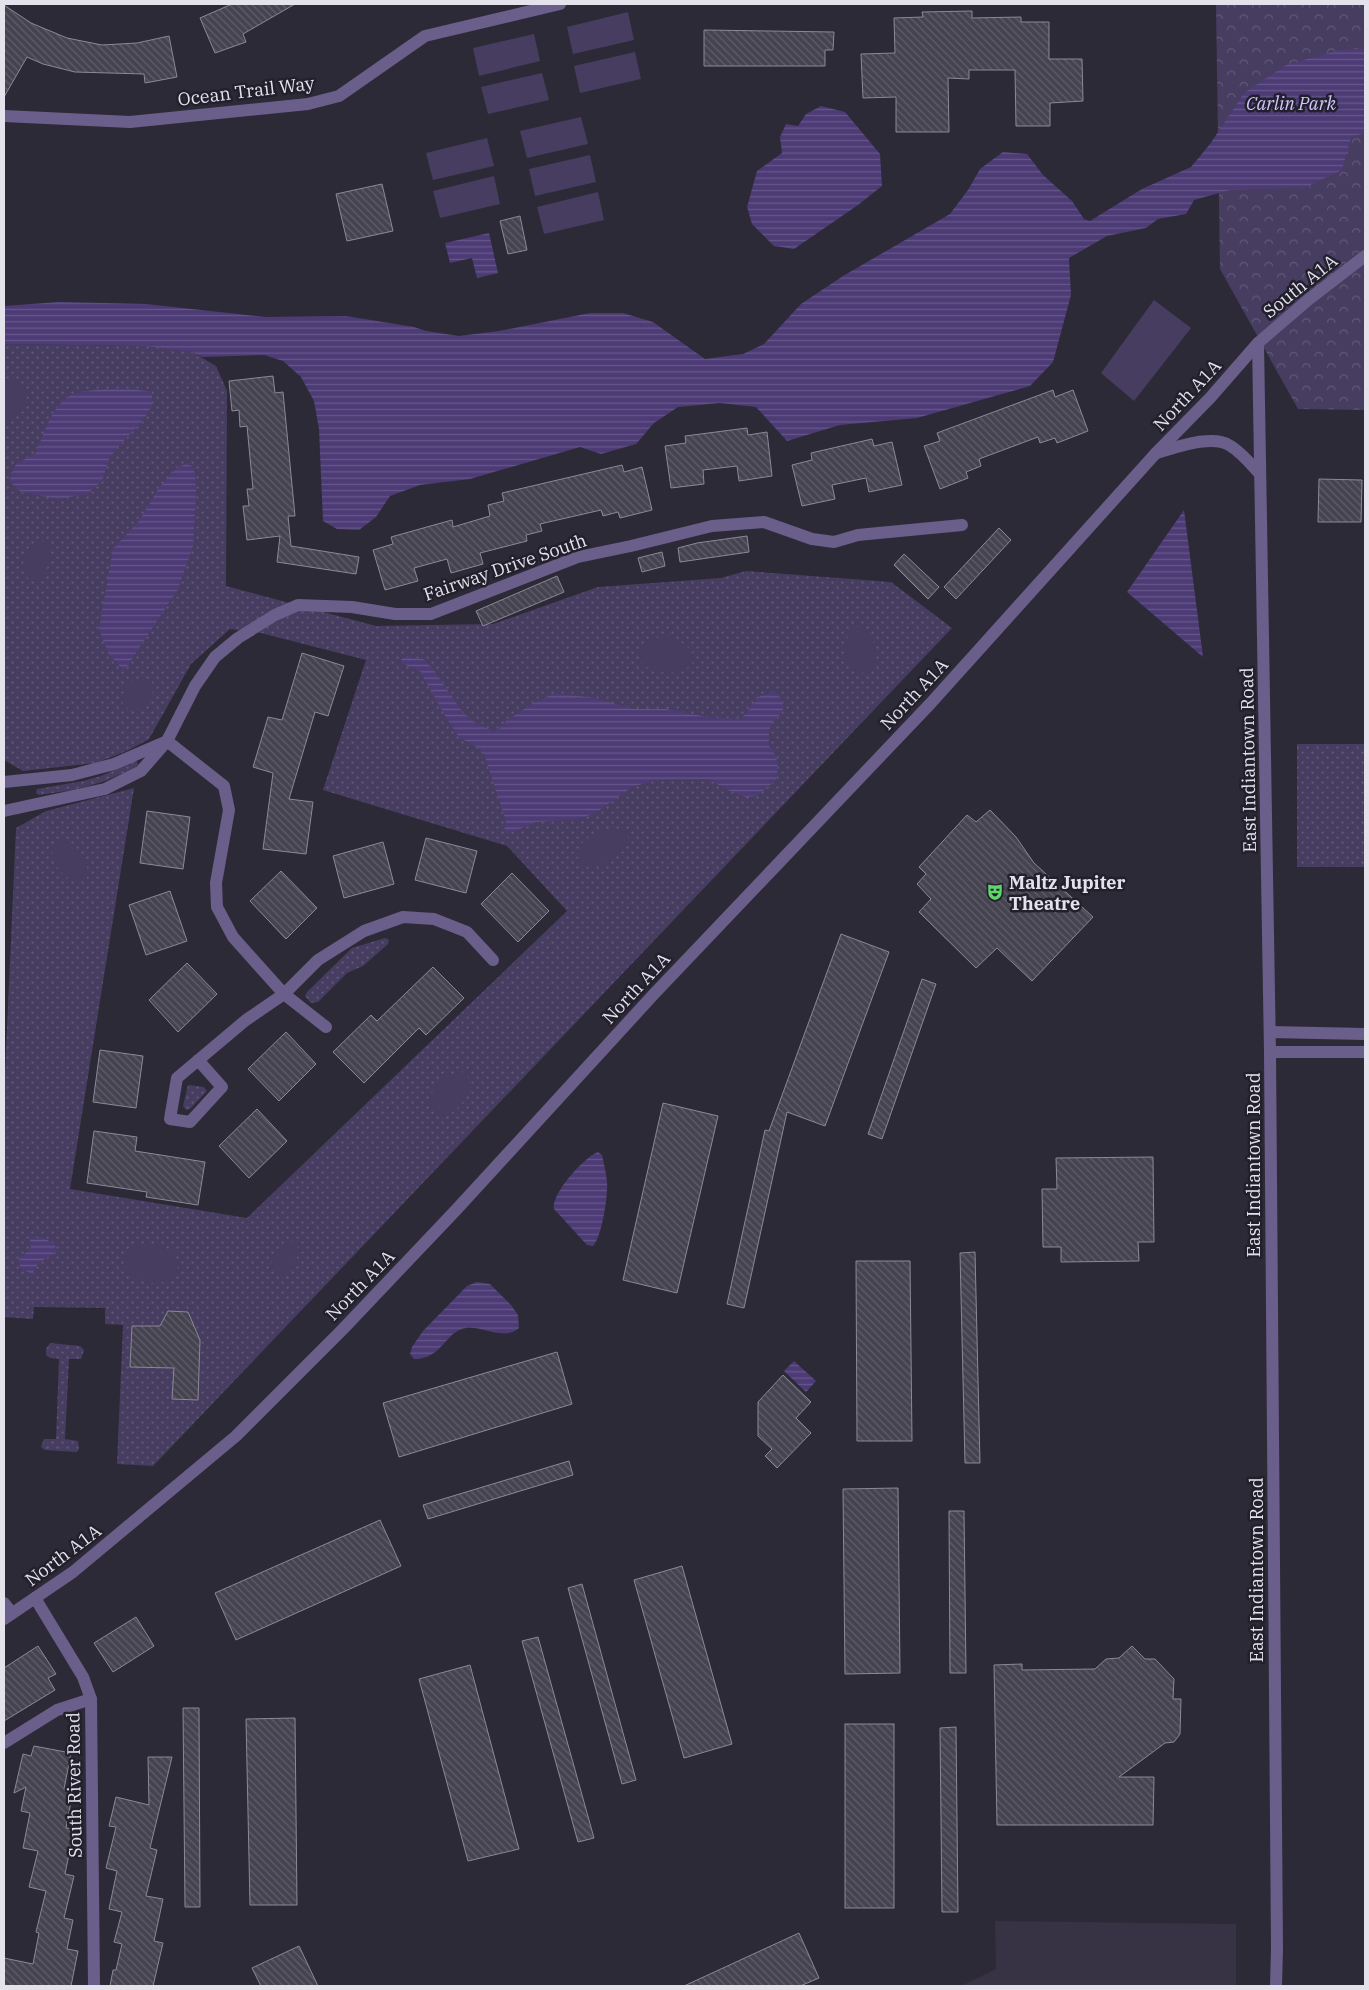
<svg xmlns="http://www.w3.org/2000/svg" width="1369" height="1990" font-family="'IBM Plex Serif',serif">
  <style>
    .built { fill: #373244 }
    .grass { fill: url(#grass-dots) }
    .park { fill: url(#park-crowns) }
    .pitch { fill: #463d61 }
    .water { fill: url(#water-rules) }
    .building { fill: url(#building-back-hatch); stroke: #8b8898 }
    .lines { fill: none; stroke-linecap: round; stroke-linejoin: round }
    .minor { stroke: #6a5e8b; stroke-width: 12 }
    .labels { text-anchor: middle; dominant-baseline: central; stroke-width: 5; stroke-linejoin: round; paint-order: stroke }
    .street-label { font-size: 18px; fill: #e4e2eb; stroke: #23202d }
    .park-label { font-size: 18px; font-style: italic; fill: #d2c5fc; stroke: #23202d }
    .poi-label { font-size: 18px; font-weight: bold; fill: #e4e2eb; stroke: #23202d; text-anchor: start }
  </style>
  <defs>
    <pattern id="grass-dots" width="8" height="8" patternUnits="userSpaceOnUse" patternTransform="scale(1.25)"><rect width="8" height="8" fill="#463d61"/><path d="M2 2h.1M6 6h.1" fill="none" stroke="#615978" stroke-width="1.8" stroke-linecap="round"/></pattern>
    <pattern id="park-crowns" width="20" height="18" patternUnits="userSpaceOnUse" patternTransform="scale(1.25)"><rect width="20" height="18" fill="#463d61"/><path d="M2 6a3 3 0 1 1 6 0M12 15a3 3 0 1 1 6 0" fill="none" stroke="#615978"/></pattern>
    <pattern id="water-rules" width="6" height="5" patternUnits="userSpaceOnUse" patternTransform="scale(1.25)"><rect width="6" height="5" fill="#4d3b76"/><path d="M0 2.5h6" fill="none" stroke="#66578a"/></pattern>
    <pattern id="building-back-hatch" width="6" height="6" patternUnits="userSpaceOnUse" patternTransform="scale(1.25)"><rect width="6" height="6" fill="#464351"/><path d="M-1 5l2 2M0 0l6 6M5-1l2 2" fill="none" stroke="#615e6a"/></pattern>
  </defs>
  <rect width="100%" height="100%" fill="#2d2a37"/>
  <polygon class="built" points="995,1921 1236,1924 1236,1986 961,1986 996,1969"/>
  <g class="grass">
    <polygon points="4,344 158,346 192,352 216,366 227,391 226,586 376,626 493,624 598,587 721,578 746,571 891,582 952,628 153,1466 117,1464 123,1325 105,1324 105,1308 34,1307 33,1319 4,1317 4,1095 16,828 46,811 134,788 70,1189 247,1218 567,911 507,846 323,790 366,660 261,633 230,629 191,664 149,739 129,750 96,763 23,771 4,760"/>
    <rect x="1297" y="744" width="68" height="123"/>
    <path d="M136,760L138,764L137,766C103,785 77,790 39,795L36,793L37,789L83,781L101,776Z"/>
    <polygon points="385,938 389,940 388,944 363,966 347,973 318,1002 311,1003 305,996 307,992 352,948"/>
    <polygon points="188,1085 204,1087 207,1091 190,1109 186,1110 183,1106"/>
    <polygon points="50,1343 80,1346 84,1350 81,1359 69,1359 65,1439 78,1441 79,1449 77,1452 45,1450 41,1447 44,1439 56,1439 59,1359 50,1358 46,1355 46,1349"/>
  </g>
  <polygon class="park" points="1216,4 1365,4 1365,410 1298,409 1220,269"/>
  <g class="pitch">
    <polygon points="628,12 634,40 573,54 567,27"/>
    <polygon points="534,34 540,61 479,76 473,48"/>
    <polygon points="635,52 641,79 580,93 574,66"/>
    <polygon points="542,73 549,100 488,114 481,87"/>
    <polygon points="581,117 588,144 527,158 520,131"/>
    <polygon points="487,138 494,166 433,180 426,153"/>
    <polygon points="590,155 596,182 535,196 529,169"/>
    <polygon points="494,176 500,204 440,218 433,191"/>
    <polygon points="598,192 604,220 544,234 537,207"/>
    <polygon points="1154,300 1191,328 1134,401 1101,373"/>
    <path d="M7,379C19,380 26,384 27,397L16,416L4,421V380Z"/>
    <path d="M35,542H43L49,545C54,559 47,571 37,580H30C18,568 23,552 35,542Z"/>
    <path d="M855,627H861C875,638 881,656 870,671C867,672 863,673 859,673C840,670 842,636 855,627Z"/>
    <path d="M666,636C726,657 675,688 642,664L640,649C647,639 655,638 666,636Z"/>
    <path d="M144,678L151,681L154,687L151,700L136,710L129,709L123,705C121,690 130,679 144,678Z"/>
    <path d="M614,829C651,832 605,869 589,867C585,867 581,864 579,862L577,852C583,837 598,830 614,829Z"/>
    <path d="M64,841C80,847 92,864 86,880C67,891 35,846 64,841Z"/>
    <path d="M463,1072L471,1080C472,1091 458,1112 447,1115C443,1116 438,1115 435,1113C421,1093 444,1073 463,1072Z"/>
    <path d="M293,1242L296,1244L299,1250C298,1257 294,1262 290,1268C273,1295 259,1246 293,1242Z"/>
    <path d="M147,1243L172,1250C194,1283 148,1293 129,1272C127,1269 125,1265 123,1262L125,1252L135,1245Z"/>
  </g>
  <g class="water">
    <polygon points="1343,49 1365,49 1365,133 1351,137 1342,170 1306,187 1230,190 1194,200 1186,214 1158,219 1146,228 1107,236 1069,258 1071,295 1053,362 1030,386 917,418 840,425 787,441 756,407 720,403 678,407 654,423 636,444 601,454 580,447 470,479 420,485 390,496 376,517 359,530 337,529 323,521 319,429 314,401 301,377 283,361 264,355 202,357 192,352 147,346 4,344 4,306 59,302 146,304 266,317 346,316 414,327 426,331 459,336 499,331 590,313 623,313 653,322 705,359 743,354 764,344 801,304 843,276 950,214 968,190 980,169 1003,152 1027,154 1043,175 1072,201 1084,219 1090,221 1142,189 1191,167 1210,144 1244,93 1286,65"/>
    <polygon points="821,106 845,112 880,154 882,186 858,205 794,249 774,246 752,224 747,207 757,171 782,153 780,137 786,124 798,126 806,114"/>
    <polygon points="489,233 498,273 477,278 472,258 450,263 445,243"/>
    <path d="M122,388L152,392V406L142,421L110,456L102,481L87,494L58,499L21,492L9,481L16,464L36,453C44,433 52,404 72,395C81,390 111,389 122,388Z"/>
    <polygon points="186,464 192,466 195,473 196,495 193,546 178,589 124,671 108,653 99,629 113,549 139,521 159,488 177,468"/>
    <polygon points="1184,510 1203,657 1127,592"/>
    <path d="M402,657L423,659L433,669L463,713L477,724L493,731L499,729L506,721L532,704L555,693L594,698L634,709H666L707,717L741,719L760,696L773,692L779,695L784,706C781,718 775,717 771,725C768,732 769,739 769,746C778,755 779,767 776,780L757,796L746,797L730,791L708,779L659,780L634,786L595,813L579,819L536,822L510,833L504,831L506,821L483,751L459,737L447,719L420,671L401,663Z"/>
    <path d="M598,1152L602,1155C604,1164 606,1173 607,1182C608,1196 602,1236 593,1246L587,1245L554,1209C550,1195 585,1156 598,1152Z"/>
    <polygon points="30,1238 43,1238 55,1244 56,1253 39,1262 32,1274 20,1268 19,1258 31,1249"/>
    <path d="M477,1282L490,1284L511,1305L518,1315L519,1328C504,1341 483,1326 466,1328C445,1331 443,1359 414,1359L410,1354L412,1347L423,1331L467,1286Z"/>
    <polygon points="794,1361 816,1381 806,1392 784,1371"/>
  </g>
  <g class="building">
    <polygon points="232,4 295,4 243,34 246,42 215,53 200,18"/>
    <polygon points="4,5 31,23 67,38 102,45 137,43 169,36 177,77 145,83 144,74 75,72 43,64 27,57 4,97"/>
    <polygon points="972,11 972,18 1021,17 1021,22 1049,22 1049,59 1082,59 1083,101 1050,103 1050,126 1016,126 1015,70 969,70 969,79 948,78 949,132 896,132 896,97 863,98 861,54 895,53 894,18 923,17 922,12"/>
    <polygon points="704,30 834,32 833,50 825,50 825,66 704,66"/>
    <polygon points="382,184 393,231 347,241 336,194"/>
    <polygon points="520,216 527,250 508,254 500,221"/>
    <polygon points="273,376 275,393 283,392 295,516 288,516 291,546 359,557 356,574 277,562 280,536 247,540 243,506 249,506 247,489 253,489 247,426 240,427 239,410 232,411 229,381"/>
    <polygon points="1053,390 1055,397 1073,390 1088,431 1057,443 1055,438 1040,443 1038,437 979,459 981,466 966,472 968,478 940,489 924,446 940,441 937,433"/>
    <polygon points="747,428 748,435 767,432 772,476 739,481 737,466 703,470 704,484 671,488 665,446 686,443 685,436"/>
    <polygon points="872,439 874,446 892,442 902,485 869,492 866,478 832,485 835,499 802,506 792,465 812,460 811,453"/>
    <polygon points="622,465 624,472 642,467 652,510 620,518 618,512 603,516 601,510 540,524 542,531 526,535 527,541 480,553 483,564 451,573 447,559 414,568 418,581 385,590 373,550 393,544 391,537 452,520 453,527 490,516 488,505 504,501 502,493"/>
    <polygon points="1319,479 1362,480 1361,522 1318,522"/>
    <polygon points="999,528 1011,540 956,599 944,587"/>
    <polygon points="747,536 749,552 680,562 678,548 697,543"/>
    <polygon points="662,552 665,566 642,572 638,558"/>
    <polygon points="904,554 939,587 928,599 894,565"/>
    <polygon points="557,576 564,592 483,626 476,611"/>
    <polygon points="302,653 344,666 328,716 315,712 289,799 313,802 306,854 263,849 273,773 253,767 268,717 282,720"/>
    <polygon points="990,810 1016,837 1034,863 1093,917 1032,981 997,948 976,968 919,912 931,899 917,884 926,874 919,867 967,815 976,822"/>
    <polygon points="147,811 190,817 183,869 140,863"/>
    <polygon points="426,838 477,851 466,893 415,880"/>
    <polygon points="383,842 394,884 344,898 333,856"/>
    <polygon points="281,871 317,908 286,939 250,901"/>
    <polygon points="512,873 549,911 518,942 481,904"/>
    <polygon points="170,891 187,941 146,955 129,905"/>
    <polygon points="841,934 889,952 825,1126 787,1112 744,1308 727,1304 765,1130 769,1131"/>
    <polygon points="187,963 217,994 178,1032 149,1000"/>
    <polygon points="433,967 464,998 426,1035 419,1028 364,1083 333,1052 371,1015 377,1021"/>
    <polygon points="922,979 936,984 882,1139 868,1134"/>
    <polygon points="286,1032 316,1064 279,1101 248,1069"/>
    <polygon points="100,1050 143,1056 136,1108 93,1102"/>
    <polygon points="663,1103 718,1116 677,1293 623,1280"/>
    <polygon points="257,1109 287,1141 249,1178 219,1146"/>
    <polygon points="94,1131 137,1137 135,1151 205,1162 198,1205 146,1197 147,1192 87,1183"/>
    <polygon points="1153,1157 1154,1242 1138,1242 1139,1261 1061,1262 1061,1247 1043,1247 1042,1189 1057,1189 1056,1158"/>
    <polygon points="975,1252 980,1463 965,1463 960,1253"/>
    <polygon points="856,1261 910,1261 912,1441 857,1441"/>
    <polygon points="168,1311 188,1312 200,1340 198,1400 172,1399 174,1368 130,1367 132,1326 160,1326"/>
    <polygon points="557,1352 572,1404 399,1457 383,1403"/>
    <polygon points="783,1375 811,1402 796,1418 811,1433 777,1468 765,1456 772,1449 758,1436 758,1402"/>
    <polygon points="569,1461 573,1475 428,1519 423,1505"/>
    <polygon points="898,1488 900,1673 845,1674 843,1489"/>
    <polygon points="949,1511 964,1511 966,1673 950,1673"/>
    <polygon points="380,1520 401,1566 236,1640 215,1593"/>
    <polygon points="682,1566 732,1744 684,1758 634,1580"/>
    <polygon points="582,1584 636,1780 622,1784 568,1588"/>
    <polygon points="136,1617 154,1646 113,1672 94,1643"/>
    <polygon points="538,1637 594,1838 578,1842 522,1641"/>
    <polygon points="38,1646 56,1674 48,1678 55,1690 4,1721 4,1668"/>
    <polygon points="1132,1646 1145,1659 1155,1659 1174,1679 1173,1699 1181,1699 1180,1734 1174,1742 1165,1743 1119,1777 1154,1777 1153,1825 997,1825 994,1665 1022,1664 1022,1670 1095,1669 1106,1659 1119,1658"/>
    <polygon points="470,1665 519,1849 468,1861 419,1679"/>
    <polygon points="183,1708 199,1708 200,1907 185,1907"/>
    <polygon points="295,1718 297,1905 250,1905 246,1719"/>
    <rect x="845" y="1724" width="49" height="184"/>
    <polygon points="956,1727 958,1912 942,1912 940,1728"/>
    <polygon points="34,1746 71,1753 64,1789 73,1791 66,1828 74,1829 65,1874 74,1876 64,1918 73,1920 67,1949 78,1951 71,1986 4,1986 4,1958 33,1964 39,1933 36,1932 46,1891 29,1887 38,1851 23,1848 30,1813 21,1811 26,1787 14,1793 23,1754 31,1756"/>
    <polygon points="148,1757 172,1757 150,1848 157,1850 146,1896 163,1899 154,1941 163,1943 153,1986 110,1986 113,1970 116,1970 122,1944 114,1942 122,1912 109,1909 117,1871 106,1868 116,1827 109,1826 116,1797 149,1805"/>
    <polygon points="799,1933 819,1978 800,1986 684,1986"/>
    <polygon points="299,1946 318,1986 261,1986 252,1968"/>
  </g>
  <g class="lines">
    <g class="minor">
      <polyline points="4,116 130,122 308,104 339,96 425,36 560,4"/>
      <polyline points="1258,343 1270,1052 1277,1948 1276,1986"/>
      <path d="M1156,453C1175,448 1211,434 1229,445C1241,452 1250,463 1260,474"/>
      <polyline points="167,741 224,786 229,810 216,883 217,907 233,937 284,994 326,1027"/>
      <polyline points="4,782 72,775 114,764 165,742"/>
      <polyline points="4,811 105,789 141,771 167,741 195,686 215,657 238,638 275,615 298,605 352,607 395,614 431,614 578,557 631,546 712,526 764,522 812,539 834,542 858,535 962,525"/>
      <polyline points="1270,1032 1365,1034"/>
      <polyline points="1270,1052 1365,1052"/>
      <polyline points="198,1060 222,1087 190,1122 170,1119 177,1078 246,1020 284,994 318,960 364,931 403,917 434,919 467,932 493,960"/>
      <polyline points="35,1598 83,1677 91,1699 94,1986"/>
      <polyline points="4,1603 12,1613"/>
      <polyline points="4,1619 73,1572 236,1436 343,1329 456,1210 654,994 930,704 1156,453 1210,398 1258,343 1308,300 1365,256"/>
      <polyline points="4,1743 57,1710 91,1699"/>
    </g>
  </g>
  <defs>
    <g id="theatre-bare" transform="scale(1.35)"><path d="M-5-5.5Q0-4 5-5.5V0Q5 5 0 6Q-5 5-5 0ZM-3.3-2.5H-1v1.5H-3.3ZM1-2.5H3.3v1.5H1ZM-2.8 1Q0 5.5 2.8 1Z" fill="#5fd56b" stroke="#23202d" stroke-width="2.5" paint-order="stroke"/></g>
  </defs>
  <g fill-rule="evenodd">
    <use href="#theatre-bare" x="995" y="892"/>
  </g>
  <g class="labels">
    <g class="street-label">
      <text transform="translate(246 91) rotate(-7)">Ocean Trail Way</text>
      <text transform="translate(1300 286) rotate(-39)">South A1A</text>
      <text transform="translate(1187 395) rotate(-47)">North A1A</text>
      <text transform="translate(505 567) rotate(-19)">Fairway Drive South</text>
      <text transform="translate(914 694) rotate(-47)">North A1A</text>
      <text transform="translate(1248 760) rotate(-91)">East Indiantown Road</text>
      <text transform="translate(636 988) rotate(-47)">North A1A</text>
      <text transform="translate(1253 1165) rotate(-90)">East Indiantown Road</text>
      <text transform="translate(360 1285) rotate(-46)">North A1A</text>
      <text transform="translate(63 1555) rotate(-37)">North A1A</text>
      <text transform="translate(1256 1570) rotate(-90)">East Indiantown Road</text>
      <text transform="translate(74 1785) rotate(-91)">South River Road</text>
    </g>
    <g class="park-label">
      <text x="1291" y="103">Carlin Park</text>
    </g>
    <g class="poi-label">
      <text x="1009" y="882">Maltz Jupiter<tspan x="1009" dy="21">Theatre</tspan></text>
    </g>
  </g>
  <rect width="1369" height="1990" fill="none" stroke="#e4e2eb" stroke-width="10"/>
</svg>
